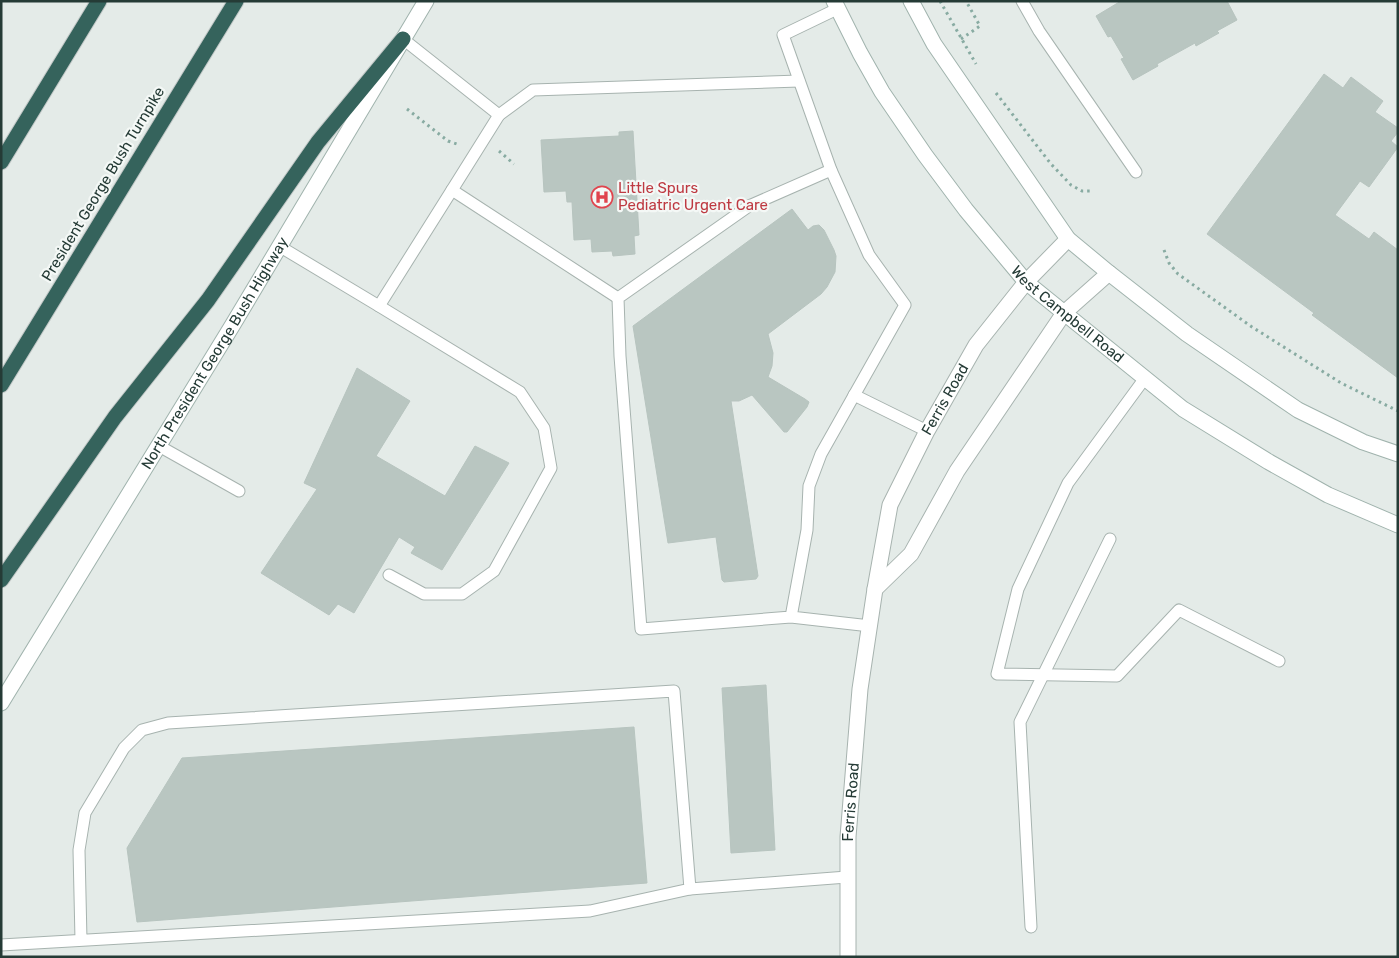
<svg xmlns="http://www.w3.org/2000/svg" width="1399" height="958" font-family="Rubik,sans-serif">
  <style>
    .building { fill: #b9c6c1; stroke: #b7c4bf }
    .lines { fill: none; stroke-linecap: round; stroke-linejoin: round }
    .service-casing { stroke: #a7b3af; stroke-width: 13 }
    .minor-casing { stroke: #a7b3af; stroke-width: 17 }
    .secondary-casing { stroke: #a0b3ad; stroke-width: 17 }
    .motorway-casing { stroke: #c2c8c7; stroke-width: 17 }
    .path { stroke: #88aba2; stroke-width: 3; stroke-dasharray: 2.5 4; stroke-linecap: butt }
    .service { stroke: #fff; stroke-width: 11 }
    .minor { stroke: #fff; stroke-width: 15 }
    .secondary { stroke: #fff; stroke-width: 15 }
    .motorway { stroke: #35635c; stroke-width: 15 }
    .labels { text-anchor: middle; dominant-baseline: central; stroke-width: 4.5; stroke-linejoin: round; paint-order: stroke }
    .street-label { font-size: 15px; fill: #253b36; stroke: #f4f8f6 }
    .health-label { font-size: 15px; fill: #be3a42; stroke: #f4f8f6; text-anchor: start }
  </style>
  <rect width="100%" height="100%" fill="#e4ebe8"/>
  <g class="building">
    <polygon points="1121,1 1227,1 1237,20 1217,31 1219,33 1196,46 1195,43 1157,64 1158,66 1133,80 1121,59 1124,58 1111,36 1108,37 1096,16"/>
    <polygon points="1324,74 1343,88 1351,77 1383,101 1375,112 1398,128 1398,132 1391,141 1398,147 1369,187 1360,181 1335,215 1369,239 1374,232 1398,250 1398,378 1312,315 1314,313 1207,234"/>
    <polygon points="633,131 639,235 634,236 635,254 613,256 612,251 592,252 591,239 574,240 572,202 567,202 566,191 544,192 541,140 619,136 619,132"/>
    <polygon points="792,209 808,230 813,226 819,225 824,230 834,250 836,256 835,272 827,287 821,294 768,334 773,353 772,366 768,377 805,399 809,402 807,407 787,432 784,432 752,395 739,401 731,401 758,576 756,579 724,582 722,580 716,537 668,543 633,326"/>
    <polygon points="357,368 410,401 376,456 445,496 475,446 509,463 442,570 411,553 415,547 399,537 354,613 338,604 329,615 261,573 317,489 304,483"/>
    <polygon points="766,685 775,850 731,853 722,688"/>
    <polygon points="634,727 647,883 137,922 127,848 182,758"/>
  </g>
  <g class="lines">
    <g class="service-casing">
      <g id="service">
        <polyline points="1022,1 1039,31 1136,172"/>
        <polyline points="403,39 499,115 452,190 618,298"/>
        <polyline points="499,115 533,90 799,81"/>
        <polyline points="831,170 783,35 837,9"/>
        <polyline points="279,246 379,306 452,190"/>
        <polyline points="379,306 520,392 544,428 551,468 494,571 462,594 424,594 389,575"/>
        <polyline points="1145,378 1068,483 1018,589 997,674 1117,676 1179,610 1279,661"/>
        <polyline points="854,395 927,431"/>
        <polyline points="159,446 239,491"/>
        <polyline points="791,617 807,530 809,486 821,454 905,305 869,255 831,170 749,206 618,298 620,356 641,629 791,617 870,626"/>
        <polyline points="690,889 847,877"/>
        <polyline points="1031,927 1020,722 1110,539"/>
        <polyline points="1,945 590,911 690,889 674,691 168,723 142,730 124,748 85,813 79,850 81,940"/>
      </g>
    </g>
    <g class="minor-casing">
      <g id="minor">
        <polyline points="875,589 911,554 957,471 1064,313 1109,273"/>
        <path id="s1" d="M848,957V837L860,689L875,589L890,505L927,431L976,345L1026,282L1068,239"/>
      </g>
    </g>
    <g class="secondary-casing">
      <g id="secondary">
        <path id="s2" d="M834,1L860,53L882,92L925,155L966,210L1026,282L1183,409L1269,462L1328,495L1398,525"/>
        <polyline points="911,1 934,44 1068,239 1109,273 1187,334 1298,410 1363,442 1398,454"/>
        <path id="s3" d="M1,703L232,326L426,1"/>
      </g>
    </g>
    <g class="motorway-casing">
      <g id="motorway">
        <polyline points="1,162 99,1"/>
        <polyline points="1,385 236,1"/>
        <polyline points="1,580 115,417 208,300 318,142 403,39"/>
      </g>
    </g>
    <g class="path">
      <polyline points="940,1 976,64"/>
      <polyline points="961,39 980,26 966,1"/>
      <polyline points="996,93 1051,164 1071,185 1082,191 1092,191"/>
      <polyline points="407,109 448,141 457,144"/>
      <polyline points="499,151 514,164"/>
      <polyline points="1164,250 1169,263 1178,274 1252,327 1341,383 1398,411"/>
    </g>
    <use href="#service" class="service"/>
    <use href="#minor" class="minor"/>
    <use href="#secondary" class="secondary"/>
    <use href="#motorway" class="motorway"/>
  </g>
  <defs>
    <g id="hospital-ring" transform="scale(1.125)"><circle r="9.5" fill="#f4f8f6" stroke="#e0444e" stroke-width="1.5"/><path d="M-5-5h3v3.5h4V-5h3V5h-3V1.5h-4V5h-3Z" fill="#e0444e"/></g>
  </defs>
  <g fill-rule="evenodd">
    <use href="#hospital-ring" x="602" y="197"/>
  </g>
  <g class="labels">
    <g class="street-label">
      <text transform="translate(103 184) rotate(-59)">President George Bush Turnpike</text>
      <text stroke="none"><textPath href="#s2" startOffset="394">West Campbell Road</textPath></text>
      <text stroke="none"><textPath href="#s3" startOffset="410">North President George Bush Highway</textPath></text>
      <text stroke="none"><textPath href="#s1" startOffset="574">Ferris Road</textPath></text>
      <text stroke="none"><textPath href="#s1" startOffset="155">Ferris Road</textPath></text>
    </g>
    <g class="health-label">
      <text x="618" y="188">Little Spurs<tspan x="618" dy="17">Pediatric Urgent Care</tspan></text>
    </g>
  </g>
  <rect width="1399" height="958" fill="none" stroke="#253b36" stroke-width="5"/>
</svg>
